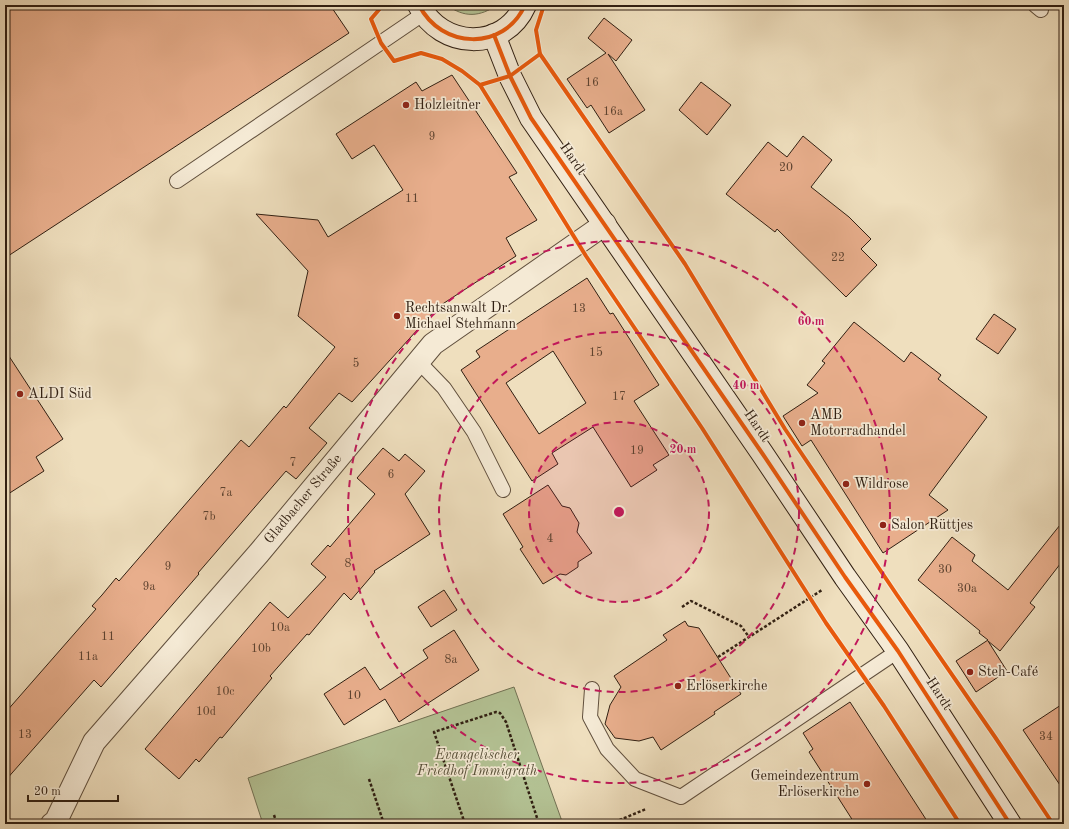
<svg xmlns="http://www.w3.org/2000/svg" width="1069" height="829" font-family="'Old Standard TT',serif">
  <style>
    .green { fill: #b4c395; stroke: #727154 }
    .building { fill: #e8ae8c; stroke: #301f12; fill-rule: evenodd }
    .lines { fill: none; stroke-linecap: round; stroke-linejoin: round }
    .lane-casing { stroke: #604f3d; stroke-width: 16 }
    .street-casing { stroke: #604f3d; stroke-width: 24 }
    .secondary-casing { stroke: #301f12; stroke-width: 24 }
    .path { stroke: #301f12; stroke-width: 2.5; stroke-dasharray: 3 2; stroke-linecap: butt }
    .lane { stroke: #f5ead5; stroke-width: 14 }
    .street { stroke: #f5ead5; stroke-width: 22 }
    .secondary { stroke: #f5ead5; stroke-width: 22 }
    .cycleway-casing { stroke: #f5ead5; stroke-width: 6 }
    .cycleway { stroke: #e8590c; stroke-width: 4 }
    .ring { fill: none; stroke: #c2185b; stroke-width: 2; stroke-dasharray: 7 5 }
    .poi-dot { fill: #8f2418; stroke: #f5ead5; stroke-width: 1.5 }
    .labels { text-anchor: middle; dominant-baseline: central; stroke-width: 3.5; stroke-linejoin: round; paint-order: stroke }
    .number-label { font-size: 12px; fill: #5e4330 }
    .poi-label { font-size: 14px; fill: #301f12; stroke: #f5ead5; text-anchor: start }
    .street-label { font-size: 14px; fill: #301f12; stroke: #f5ead5 }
    .park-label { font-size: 14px; font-style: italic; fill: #585039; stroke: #f5ead5 }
    .centre { fill: #c2185b; stroke: #f5ead5; stroke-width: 2 }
    .ring-label { font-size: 12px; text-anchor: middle; font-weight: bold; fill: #c2185b; stroke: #f5ead5; stroke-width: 3.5; stroke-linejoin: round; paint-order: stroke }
  </style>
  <rect width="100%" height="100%" fill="#efdfbe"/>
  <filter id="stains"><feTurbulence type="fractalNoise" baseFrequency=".005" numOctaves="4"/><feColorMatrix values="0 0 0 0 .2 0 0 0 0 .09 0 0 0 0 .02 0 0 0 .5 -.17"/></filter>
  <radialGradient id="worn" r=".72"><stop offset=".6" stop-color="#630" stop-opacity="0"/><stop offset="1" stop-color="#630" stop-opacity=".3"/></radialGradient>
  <g class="green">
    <path d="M447,5H497C480,17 464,18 447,5Z"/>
    <polygon points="514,687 563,824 263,824 248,778"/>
  </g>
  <g class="building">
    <polygon points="5,5 330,5 349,33 5,258"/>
    <polygon points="604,18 632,40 616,61 608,54 645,110 609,133 591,105 587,108 567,79 606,53 588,38"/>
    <polygon points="452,75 517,173 509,177 537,220 506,238 516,256 438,307 352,402 339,393 309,428 327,443 296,479 286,471 198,573 199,574 186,589 101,687 94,680 5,781 5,713 96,609 92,606 102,595 116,578 119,581 241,440 249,447 284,406 286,408 335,347 298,316 308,271 256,214 318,220 328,237 403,190 374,145 352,159 336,134 416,82 422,91"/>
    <polygon points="701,82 731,105 707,135 679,110"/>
    <polygon points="803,136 832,160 811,187 849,217 871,239 861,249 877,265 846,297 777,229 775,232 726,194 768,142 787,157"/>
    <path d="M587,278L610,314L613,313L659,385L634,401L669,455L653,465L657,470L631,487L593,427L552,453L558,464L532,481L461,370L480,357L476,351ZM553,351L586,403L539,434L506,383Z"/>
    <polygon points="994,314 1016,329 998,354 976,339"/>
    <polygon points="854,322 904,362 911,352 941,375 938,379 987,417 929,495 948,510 883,553 811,440 802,446 783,416 818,393 807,385 825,363 822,361"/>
    <polygon points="5,350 63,439 36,457 44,471 5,496"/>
    <polygon points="383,448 399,461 405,454 425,471 405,494 430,534 374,571 375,572 351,600 344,593 309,635 307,634 270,676 272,678 222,738 220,737 199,762 196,759 179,779 145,749 270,602 288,618 326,577 311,564 328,545 330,547 375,494 357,478"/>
    <polygon points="548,485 562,506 570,508 579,523 577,532 592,553 578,562 578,567 566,575 560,574 543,584 520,549 523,547 503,514"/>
    <polygon points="1064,520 1064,559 1030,603 1035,607 1000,651 988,641 1007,671 976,692 956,661 988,640 979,633 980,631 918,580 952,537 975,555 972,561 1008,590"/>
    <polygon points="444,590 457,610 431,627 418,607"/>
    <polygon points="685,621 688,626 699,628 741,694 714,712 715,714 661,750 653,737 639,741 615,738 605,724 610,705 621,687 614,676 667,640 663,635"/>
    <polygon points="454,630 479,670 399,722 385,699 344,725 324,694 365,667 380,690 428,658 423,650"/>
    <polygon points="850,702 929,824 855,824 809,752 813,749 803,733"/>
    <polygon points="1064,703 1064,791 1023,730"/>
  </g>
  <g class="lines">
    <g class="lane-casing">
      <g id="lane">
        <polyline points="1035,5 1041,10"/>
        <polyline points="177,181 423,14"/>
        <polyline points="418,361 444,388 474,432 503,490"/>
        <polyline points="592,689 590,717 607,749 635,779 681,797 898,651"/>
      </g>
    </g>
    <g class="street-casing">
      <polyline id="street" points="52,824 56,821 94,742 259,553 433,344 605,224"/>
    </g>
    <g class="secondary-casing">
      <g id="secondary">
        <path d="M419,5C441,49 504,52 525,5"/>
        <polyline points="494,35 510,76 531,118 762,453 845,577 898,651 1010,824"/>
      </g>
    </g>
    <g class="path">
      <polyline points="682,607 691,601 741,626 749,637"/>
      <polyline points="718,657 822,590"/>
      <polyline points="369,779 384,824"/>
      <polyline points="274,815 277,824"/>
      <polyline points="465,824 434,732 496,712 500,713 506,722 539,824"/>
      <polyline points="610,824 646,809"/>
    </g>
    <use href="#lane" class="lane"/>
    <use href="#street" class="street"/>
    <use href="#secondary" class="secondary"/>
    <g class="cycleway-casing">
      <g id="cycleway">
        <polyline points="383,5 371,19 381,43 394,61 421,53 442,59 462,71 480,85 510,76 540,54 536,30 544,5"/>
        <path d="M419,5C441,49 504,52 525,5"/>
        <polyline points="494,35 510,76 531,118 762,453 845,577 898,651 1010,824"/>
        <polyline points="540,54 685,264 785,429 897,595 995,737 1053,824"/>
        <polyline points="480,85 586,256 702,428 826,623 884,706 960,824"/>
      </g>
    </g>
    <use href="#cycleway" class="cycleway"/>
  </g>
  <circle cx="619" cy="512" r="90" fill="#c2185b" fill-opacity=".12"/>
  <g class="ring">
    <circle cx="619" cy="512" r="90"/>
    <circle cx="619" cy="512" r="180"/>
    <circle cx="619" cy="512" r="271"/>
  </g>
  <g class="poi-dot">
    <circle cx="406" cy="105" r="4"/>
    <circle cx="397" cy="316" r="4"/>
    <circle cx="20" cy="394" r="4"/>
    <circle cx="802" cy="423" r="4"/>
    <circle cx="846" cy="484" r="4"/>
    <circle cx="883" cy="525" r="4"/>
    <circle cx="970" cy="672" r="4"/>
    <circle cx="678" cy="686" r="4"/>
    <circle cx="867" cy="784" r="4"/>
  </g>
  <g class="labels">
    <g class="number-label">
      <text x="592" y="83">16</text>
      <text x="613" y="112">16a</text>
      <text x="432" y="137">9</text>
      <text x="786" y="168">20</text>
      <text x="412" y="199">11</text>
      <text x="838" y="258">22</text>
      <text x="579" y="309">13</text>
      <text x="596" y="353">15</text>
      <text x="356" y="364">5</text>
      <text x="619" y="397">17</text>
      <text x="637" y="451">19</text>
      <text x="293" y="463">7</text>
      <text x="391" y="475">6</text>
      <text x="226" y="493">7a</text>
      <text x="209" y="517">7b</text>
      <text x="550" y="539">4</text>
      <text x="348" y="564">8</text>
      <text x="168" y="567">9</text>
      <text x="945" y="570">30</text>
      <text x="149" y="587">9a</text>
      <text x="967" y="589">30a</text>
      <text x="280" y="628">10a</text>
      <text x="108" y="637">11</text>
      <text x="261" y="649">10b</text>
      <text x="88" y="657">11a</text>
      <text x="451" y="660">8a</text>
      <text x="225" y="692">10c</text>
      <text x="354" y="696">10</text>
      <text x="206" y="712">10d</text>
      <text x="25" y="735">13</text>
      <text x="1046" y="737">34</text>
    </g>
    <g class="poi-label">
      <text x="414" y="105">Holzleitner</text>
      <text x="405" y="308">Rechtsanwalt Dr.<tspan x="405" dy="16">Michael Stehmann</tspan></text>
      <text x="28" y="394">ALDI Süd</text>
      <text x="810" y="415">AMB<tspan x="810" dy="16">Motorradhandel</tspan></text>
      <text x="854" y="484">Wildrose</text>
      <text x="891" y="525">Salon Rüttjes</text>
      <text x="978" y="672">Steh-Café</text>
      <text x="686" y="686">Erlöserkirche</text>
      <text x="859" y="776" text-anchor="end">Gemeindezentrum<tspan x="859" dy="16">Erlöserkirche</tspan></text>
    </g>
    <g class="street-label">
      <text transform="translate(573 159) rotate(55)">Hardt</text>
      <text transform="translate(757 426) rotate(56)">Hardt</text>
      <text transform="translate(303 499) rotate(-50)">Gladbacher Straße</text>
      <text transform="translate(939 694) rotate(57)">Hardt</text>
    </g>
    <g class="park-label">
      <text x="477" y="755">Evangelischer<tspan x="477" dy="16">Friedhof Immigrath</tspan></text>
    </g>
  </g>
  <circle cx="619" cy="512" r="6" class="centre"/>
  <g class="ring-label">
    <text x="811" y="325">60 m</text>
    <text x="746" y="389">40 m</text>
    <text x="683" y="453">20 m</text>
  </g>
  <rect width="1069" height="829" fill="none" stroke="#efdfbe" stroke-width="20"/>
  <rect x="6" y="6" width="1057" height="817" fill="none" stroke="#301f12" stroke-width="2"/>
  <rect x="10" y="10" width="1049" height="809" fill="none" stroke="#301f12"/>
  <path d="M28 795v6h90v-6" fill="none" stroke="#301f12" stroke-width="2"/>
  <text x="34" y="795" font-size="12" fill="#301f12" stroke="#f5ead5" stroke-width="3" paint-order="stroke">20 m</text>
  <rect width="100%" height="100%" filter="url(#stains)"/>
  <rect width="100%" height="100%" fill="url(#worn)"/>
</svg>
